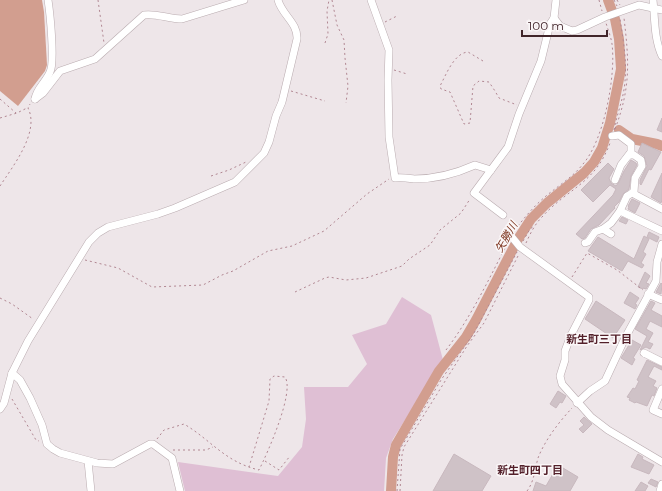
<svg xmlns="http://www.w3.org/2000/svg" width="662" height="491" font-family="Montserrat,'Noto Sans JP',sans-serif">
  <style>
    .green { fill: #dfbfd4 }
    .water { fill: #d29e8f }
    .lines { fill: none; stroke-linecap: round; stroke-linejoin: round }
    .river { stroke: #d29e8f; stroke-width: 10 }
    .building { fill: #cfc2c7; stroke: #c8b8be }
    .minor-casing { stroke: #baacb0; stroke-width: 8 }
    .path { stroke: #b18792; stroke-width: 1; stroke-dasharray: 2 3; stroke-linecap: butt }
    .minor { stroke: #fff; stroke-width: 7 }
    .labels { text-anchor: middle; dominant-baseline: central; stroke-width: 3; stroke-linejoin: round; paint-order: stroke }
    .water-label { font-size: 11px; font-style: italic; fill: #7d341f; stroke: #fbf7f8 }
    .neighbourhood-label { font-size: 11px; font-weight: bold; fill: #53202a; stroke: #fbf7f8 }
  </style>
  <rect width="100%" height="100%" fill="#eee6e9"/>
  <polygon class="green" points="402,297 431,315 443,360 393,439 386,458 384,491 185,491 178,462 278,476 302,447 306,419 304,387 348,387 367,364 352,335 386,324"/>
  <polygon class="water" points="0,0 42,0 44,12 47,65 45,71 18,106 0,91"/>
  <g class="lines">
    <g class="river">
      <polyline points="619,130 632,139 657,144 662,146"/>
      <polyline points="391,491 393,457 396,445 439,371 466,337 476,320 518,239 531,219 547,203 584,173 594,162 602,148 610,123 621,69 619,39 615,19 608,0"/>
    </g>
  </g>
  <g class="building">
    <polygon points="662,118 662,132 657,130"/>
    <polygon points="642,143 661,152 651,170 649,169 641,185 640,184 640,180 647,166 644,156 638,152"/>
    <polygon points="631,160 636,163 637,165 631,176 629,189 623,194 619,202 614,207 615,208 599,225 591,229 585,238 582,239 576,234 613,195 616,189 610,185 593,202 581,190 608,163 614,169 609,178 611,183 616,186 619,182 624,171"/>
    <polygon points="662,173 662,200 661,203 651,197"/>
    <polygon points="632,199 640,203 635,213 628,209 629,207 628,206"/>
    <polygon points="622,217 628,220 626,224 619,221"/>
    <polygon points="649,232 659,237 657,242 647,237"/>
    <polygon points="644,236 649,239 643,252 646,254 641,263 644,265 642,268 628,261 622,271 588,251 598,237 634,259"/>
    <polygon points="645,272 650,276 646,283 649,284 646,289 643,288 643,289 638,287"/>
    <polygon points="661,283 662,284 661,294 656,292"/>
    <polygon points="630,292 639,298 635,304 637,305 635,309 624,303"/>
    <polygon points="596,301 625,320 613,338 585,319"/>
    <polygon points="651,301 655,303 651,310 662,316 662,327 650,321 646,329 653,333 648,342 653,344 650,349 646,347 640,350 647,336 635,329"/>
    <polygon points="632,340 641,345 633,358 635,359 632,365 621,358"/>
    <polygon points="647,360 662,367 662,370 654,366 648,377 656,381 653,386 657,388 654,396 652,395 647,406 636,402 635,403 629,400 630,398 627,397 633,388 635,389 639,381 637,380"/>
    <polygon points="558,391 566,396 562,403 560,402 556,408 550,404"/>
    <polygon points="584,417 592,424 583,433 579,429 584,425 580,421"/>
    <polygon points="454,454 491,476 482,491 433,491"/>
    <polygon points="638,454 643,457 642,459 654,465 649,474 631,467"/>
    <polygon points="558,465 578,477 570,491 533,491 536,482 546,486"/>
    <polygon points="651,479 658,482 656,487 648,483"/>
    <polygon points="641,482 648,486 645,491 635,491"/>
  </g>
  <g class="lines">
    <g class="minor-casing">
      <g id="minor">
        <path d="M371,0L389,50L388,80L389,137L395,178C401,177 407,178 414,179C436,179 455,174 475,165L491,170"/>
        <path d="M653,0C655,19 654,39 662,56"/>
        <polyline points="554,18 560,26 572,31 577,30 605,17 639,5 662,10"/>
        <path d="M35,99L43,93L60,71L95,59L144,15C156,13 169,19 182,19L244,0"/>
        <path d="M35,99C36,89 46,82 50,72C55,62 50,13 48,0"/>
        <polyline points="612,136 619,135 631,144 631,152 621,165 615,180"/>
        <polyline points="632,193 662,209"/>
        <polyline points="620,211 627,196 634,192 635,178 642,166 641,160 634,155 630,155"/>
        <polyline points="503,215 474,193 508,147 519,114 541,61 550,24 554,18 556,0"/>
        <polyline points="603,229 611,223 620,211 662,231"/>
        <polyline points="511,236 520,247 589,297 589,300 571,335 565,351 565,360 560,376 562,384 591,417 608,430 662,462"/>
        <polyline points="585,243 588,242 595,232 603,229 611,234"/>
        <polyline points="648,294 662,300"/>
        <polyline points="644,353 662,362"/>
        <polyline points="12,373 20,380 30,398 42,425 47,444 53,449 60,453 97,463 113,464 150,444 153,444 172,458 180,491"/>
        <polyline points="662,389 653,410 662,414"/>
        <polyline points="577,403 590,391 605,381 625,338 656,281 657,262 662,244"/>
        <path d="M0,409L4,403L12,373L28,341L89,242L98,233L108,227L158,214L175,208L235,182L264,153L269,142L276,116L282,102L297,39C298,23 282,15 278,0"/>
        <polyline points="88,461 91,491"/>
        <polyline points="660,491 662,484"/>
      </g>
    </g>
    <g class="path">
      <polyline points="98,0 104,43"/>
      <polyline points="332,0 337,25 344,40 345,58 348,86 346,103"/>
      <polyline points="599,0 602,11"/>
      <polyline points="614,0 617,6"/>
      <polyline points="617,0 620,5"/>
      <polyline points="385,22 397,16"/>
      <polyline points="325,43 328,34 327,11 329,0"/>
      <path d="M483,61L468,52C454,53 446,75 440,86L441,89L450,92L464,124L470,123L473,86L479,81L489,82L495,91L499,98L517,105"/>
      <polyline points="394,70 407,74"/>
      <polyline points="291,91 325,101"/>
      <polyline points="0,99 16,113"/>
      <polyline points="0,118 17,113 27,108"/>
      <path d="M615,129C631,87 629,61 624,18"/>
      <path d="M614,130C617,113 624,98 625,81C627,60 623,39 620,19"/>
      <polyline points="211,176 229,170 246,162"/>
      <path d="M0,186C13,166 40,132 28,108L30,104"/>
      <path d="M515,230C524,218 534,206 546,196C558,186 573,177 583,164C604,140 616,76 612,44C611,37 608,30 606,23"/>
      <polyline points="523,241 530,229 534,226"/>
      <path d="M526,243C530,234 535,224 542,217C568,188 595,184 610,143"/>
      <polyline points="85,260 118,268 152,287 203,285 222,275 233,271 268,251 292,246 324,231 367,194 389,179"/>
      <polyline points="572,277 587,253 617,270 643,290"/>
      <polyline points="295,292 325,278 329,277 346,280 366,278 402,266 409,259 430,245 440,230 461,213 470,199"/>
      <polyline points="0,298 12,304 33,319"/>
      <path d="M446,350C471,317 489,279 508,242"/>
      <polyline points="12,399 36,440 39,441"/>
      <path d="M157,439L164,430L184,424C211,440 225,462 259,470C267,454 295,392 285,377L274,376L270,379L269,401L249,467"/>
      <polyline points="173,450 206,450 213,447"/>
      <polyline points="265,461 279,470 290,456"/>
      <polyline points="397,491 400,449 441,380 474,333 517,252"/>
      <polyline points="400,491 402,455 404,447 467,346 484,323 519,254"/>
      <path d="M527,491C534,482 535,469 538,458C545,440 559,422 572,408"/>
    </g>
    <use href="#minor" class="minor"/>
  </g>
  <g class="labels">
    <g class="water-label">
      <text transform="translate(506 237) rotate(-60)">矢勝川</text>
    </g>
    <g class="neighbourhood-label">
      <text x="599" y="339">新生町三丁目</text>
      <text x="530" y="470">新生町四丁目</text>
    </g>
  </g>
  <path d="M522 30v6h85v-6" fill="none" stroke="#41252a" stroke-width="2"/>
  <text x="528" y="30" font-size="12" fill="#41252a" stroke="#fbf7f8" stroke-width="3" paint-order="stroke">100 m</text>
</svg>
